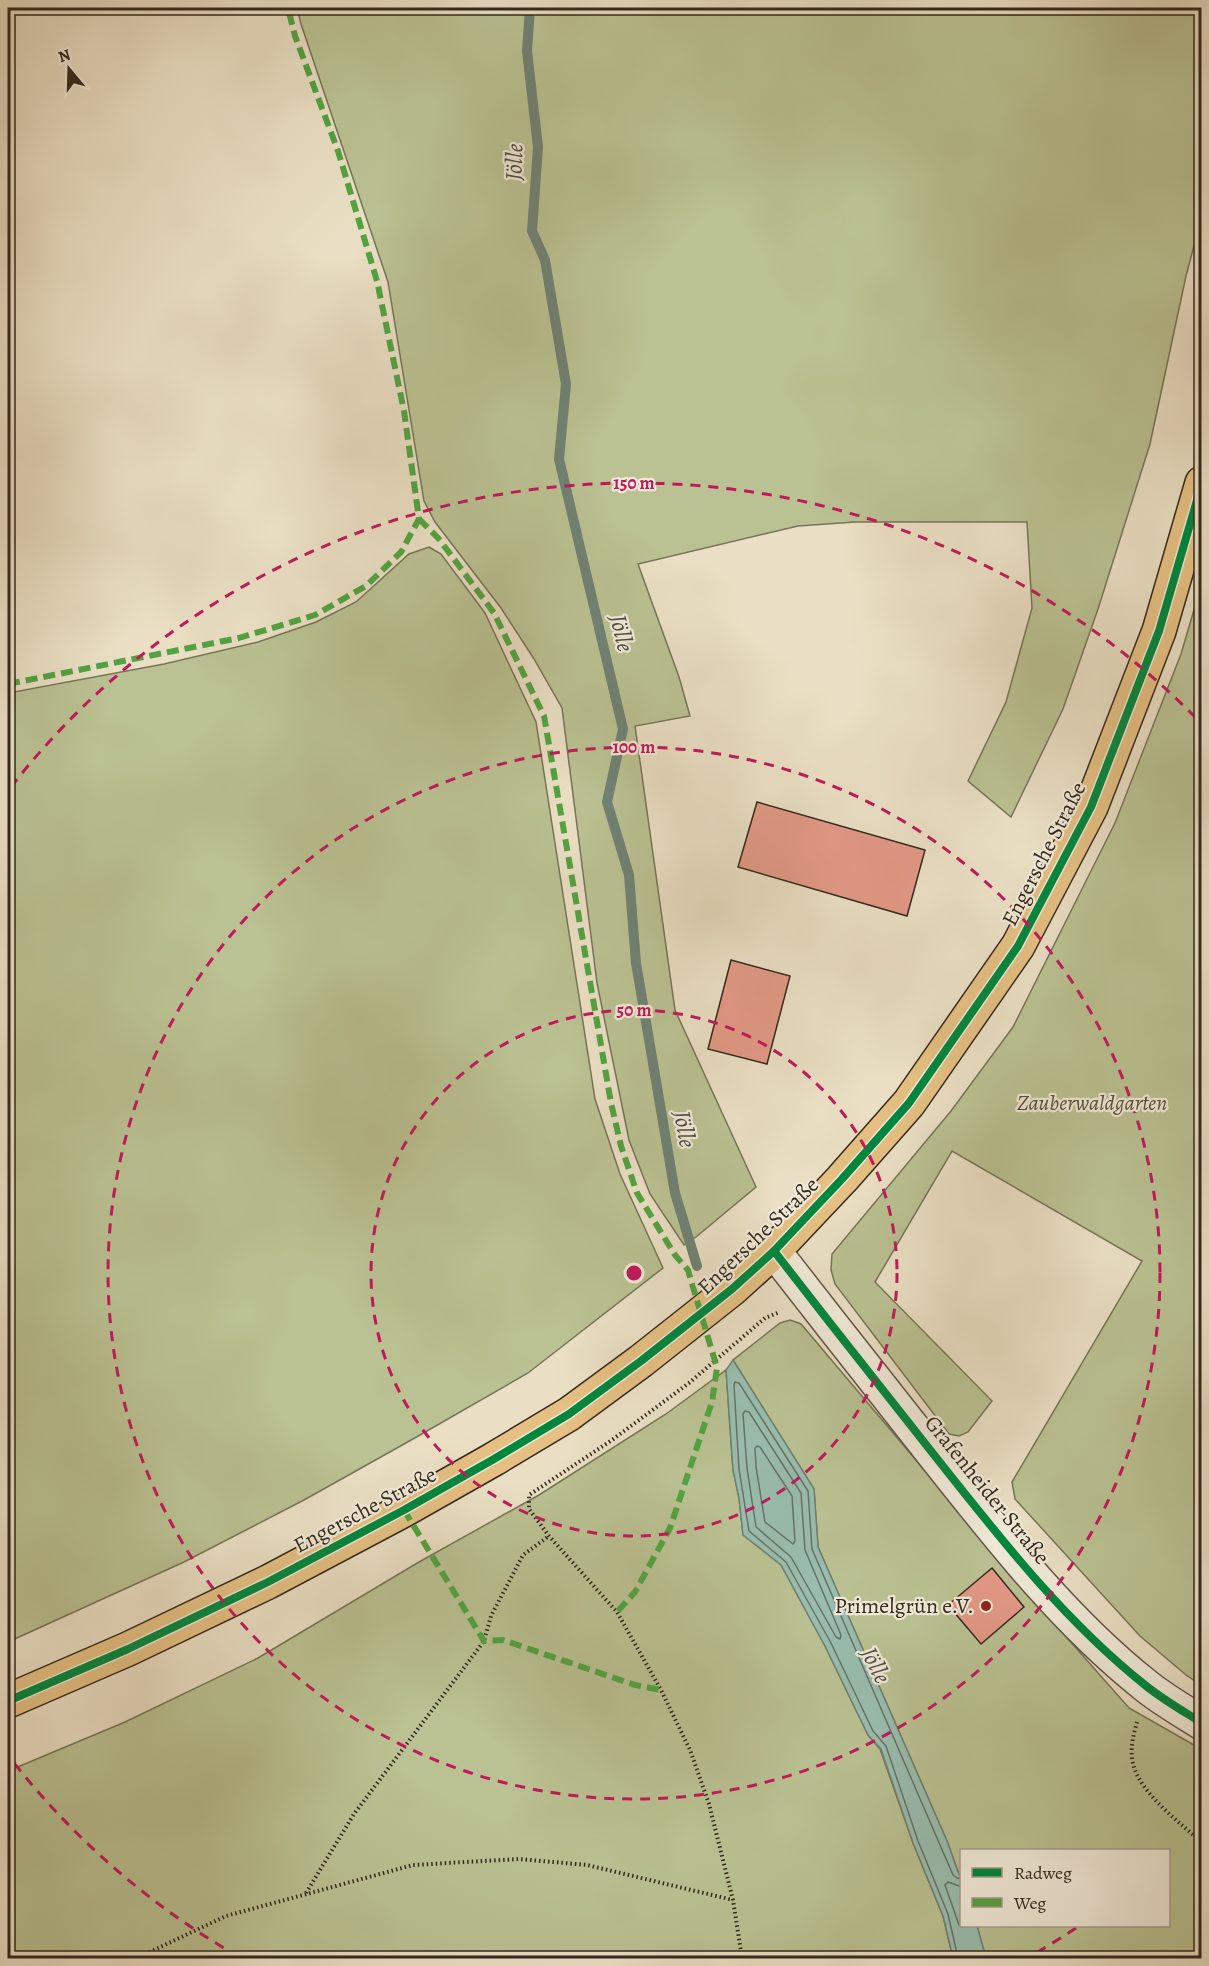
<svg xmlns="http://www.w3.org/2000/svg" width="1209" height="1966" font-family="Alegreya,serif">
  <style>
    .green { fill: #bac192; stroke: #767558; stroke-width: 1.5 }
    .water { fill: #99bdae; stroke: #708274; stroke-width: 1.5 }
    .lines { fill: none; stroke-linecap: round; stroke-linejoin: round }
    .shore { stroke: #667366; stroke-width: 1.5 }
    .stream { stroke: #708274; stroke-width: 10 }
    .building { fill: #e29986; stroke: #33291e; stroke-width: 1.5 }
    .minor-casing { stroke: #615648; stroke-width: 36 }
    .major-casing { stroke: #33291e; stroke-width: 36 }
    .path { stroke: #33291e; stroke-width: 4; stroke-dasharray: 1.5 3; stroke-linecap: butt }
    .minor { stroke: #f1ead9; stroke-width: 33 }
    .major { stroke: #e5c082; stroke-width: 33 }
    .quiet { stroke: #52a341; stroke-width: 6; stroke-dasharray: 12 6; stroke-linecap: butt }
    .cycleway-casing { stroke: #f1ead9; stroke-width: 11 }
    .cycleway { stroke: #00873e; stroke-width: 8 }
    .ring { fill: none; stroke: #c2185b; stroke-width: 3; stroke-dasharray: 10 8 }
    .poi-dot { fill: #8f2418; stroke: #f1ead9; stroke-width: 2 }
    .labels { text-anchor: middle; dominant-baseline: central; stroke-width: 4.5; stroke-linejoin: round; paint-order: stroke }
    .street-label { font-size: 22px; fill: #33291e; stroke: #f1ead9 }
    .park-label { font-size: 22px; font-style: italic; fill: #554f3b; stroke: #f1ead9 }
    .poi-label { font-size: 22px; fill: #33291e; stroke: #f1ead9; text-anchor: end }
    .water-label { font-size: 24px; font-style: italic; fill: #4c4e42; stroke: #f1ead9 }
    .centre { fill: #c2185b; stroke: #f1ead9; stroke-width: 3 }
    .ring-label { font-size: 18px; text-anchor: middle; font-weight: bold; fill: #c2185b; stroke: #f1ead9; stroke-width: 4.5; stroke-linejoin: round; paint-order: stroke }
  </style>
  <rect width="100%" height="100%" fill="#eadfc4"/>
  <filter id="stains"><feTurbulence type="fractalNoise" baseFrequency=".00333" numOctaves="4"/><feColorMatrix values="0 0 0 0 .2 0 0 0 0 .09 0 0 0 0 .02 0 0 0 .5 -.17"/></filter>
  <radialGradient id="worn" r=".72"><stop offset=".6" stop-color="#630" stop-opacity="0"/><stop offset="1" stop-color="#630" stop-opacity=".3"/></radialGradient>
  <g class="green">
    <polygon points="297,8 1201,8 1201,219 1186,276 1150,444 1098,609 1063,709 1011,817 968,781 1006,702 1032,608 1027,522 855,522 798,526 638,564 679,677 690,716 635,726 675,1010 756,1187 696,1237 684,1245 650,1194 629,1140 597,983 562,708 534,659 501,608 435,522 424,501 388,282 301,24"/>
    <polygon points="429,547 441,554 485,613 536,722 595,1099 620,1174 663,1268 528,1373 413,1439 304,1500 184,1562 8,1642 8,693 164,664 258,642 316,622 356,602 409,554"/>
    <polygon points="1201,586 1202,765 1194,786 1202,792 1201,1685 1186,1675 1140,1636 1015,1499 1012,1482 1142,1261 952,1151 875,1282 992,1401 968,1432 959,1436 949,1434 835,1284 831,1270 832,1254 951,1111 1013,1027 1115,823 1181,654"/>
    <polygon points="790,1320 801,1324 1046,1614 1129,1708 1201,1749 1201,1958 986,1958 977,1926 1168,1926 1168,1850 962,1850 961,1880 947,1841 818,1547 814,1489 733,1360 780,1323"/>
    <polygon points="726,1370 733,1470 739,1498 743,1534 781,1565 825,1646 868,1735 880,1749 913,1843 943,1916 953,1958 8,1958 8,1771 125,1722 258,1658 419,1562 539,1495 666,1414"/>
  </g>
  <polygon class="water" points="733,1360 814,1489 818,1547 947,1841 961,1880 962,1926 977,1926 986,1958 953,1958 943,1916 913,1843 881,1749 868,1735 825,1646 781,1565 743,1535 739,1498 733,1470 726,1370"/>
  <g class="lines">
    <g class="shore">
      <polygon points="745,1411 749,1412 801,1493 805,1550 841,1635 840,1639 836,1637 791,1557 756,1527 747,1468 743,1414"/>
      <polygon points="757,1446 760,1447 792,1496 795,1541 793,1544 765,1522 756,1467 755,1448"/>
      <polyline points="962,1887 948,1882 945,1885 959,1925 962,1927 964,1926"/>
      <polyline points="958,1958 948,1914 918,1841 886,1746 873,1731 831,1643 786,1562 749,1531 739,1469 734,1385 735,1382 739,1383 808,1491 812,1549 953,1875 957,1878 962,1879"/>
    </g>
    <polyline class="stream" points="530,8 527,51 538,147 532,231 545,260 566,384 559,459 623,729 607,802 629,875 636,963 675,1193 697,1266"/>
  </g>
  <g class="building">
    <polygon points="757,802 925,850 907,916 738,867"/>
    <polygon points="731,960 790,976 767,1064 708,1049"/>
    <polygon points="992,1568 1024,1607 981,1644 948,1605"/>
  </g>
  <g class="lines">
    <g class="minor-casing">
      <path id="minor" d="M774,1251C826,1318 878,1384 931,1451C996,1533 1062,1619 1145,1685C1162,1699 1183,1711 1202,1723"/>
    </g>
    <g class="major-casing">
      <polyline id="major" points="8,1701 128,1649 268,1582 404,1510 494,1459 569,1414 641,1361 732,1289 774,1251 842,1179 909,1103 1018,946 1091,807 1159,631 1202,483"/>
    </g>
    <g class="path">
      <path d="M1137,1722C1133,1736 1129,1752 1134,1767C1143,1796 1181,1823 1202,1843"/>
      <polyline points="306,1893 354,1814 484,1641 491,1616 523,1555 549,1536"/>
      <polyline points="137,1958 226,1916 413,1865 519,1859 587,1865 733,1900"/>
      <polyline points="742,1958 733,1900 709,1804 690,1750 661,1690 617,1612 549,1536 529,1509 529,1495 612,1440 689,1383 765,1318 780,1312"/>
    </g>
    <use href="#minor" class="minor"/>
    <use href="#major" class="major"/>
    <g class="quiet">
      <polyline points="419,519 439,539 494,613 544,716 611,1103 621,1146 637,1193 675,1255 688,1270 717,1368 712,1402 670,1528 635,1592 617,1612"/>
      <polyline points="8,684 239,638 315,615 366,586 401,552 419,519 404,411 377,281 338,151 295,36 288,8"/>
      <polyline points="404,1510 484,1641 503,1640 635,1685 661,1690"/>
    </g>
    <g class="cycleway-casing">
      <g id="cycleway">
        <path d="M774,1251C826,1318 878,1384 931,1451C996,1533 1062,1619 1145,1685C1162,1699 1183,1711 1202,1723"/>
        <polyline points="8,1701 128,1649 268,1582 404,1510 494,1459 569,1414 641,1361 732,1289 774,1251 842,1179 909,1103 1018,946 1091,807 1159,631 1202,483"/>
      </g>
    </g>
    <use href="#cycleway" class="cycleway"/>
  </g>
  <g class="ring">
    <circle cx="634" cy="1273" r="263"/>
    <circle cx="634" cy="1273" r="526"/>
    <path d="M1076 1928A790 790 0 0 1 1029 1957M239 1957A790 790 0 0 1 11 1759M11 787A790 790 0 0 1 1197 719"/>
  </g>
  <circle class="poi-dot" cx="986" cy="1606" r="6"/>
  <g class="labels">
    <g class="street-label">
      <text transform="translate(1044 854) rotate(-63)">Engersche Straße</text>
      <text transform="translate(758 1236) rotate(-44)">Engersche Straße</text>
      <text transform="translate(987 1490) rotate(51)">Grafenheider Straße</text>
      <text transform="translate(365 1510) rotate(-28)">Engersche Straße</text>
    </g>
    <g class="park-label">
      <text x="1092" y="1103">Zauberwaldgarten</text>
    </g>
    <g class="poi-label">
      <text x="974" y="1606">Primelgrün e.V.</text>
    </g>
    <g class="water-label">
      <text transform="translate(514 162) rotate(-88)">Jölle</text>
      <text transform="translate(622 633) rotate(77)">Jölle</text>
      <text transform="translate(685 1129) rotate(80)">Jölle</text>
      <text transform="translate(876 1665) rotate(63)">Jölle</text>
    </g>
  </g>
  <circle cx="634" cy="1273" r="9" class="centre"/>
  <g class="ring-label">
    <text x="634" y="489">150 m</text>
    <text x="634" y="753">100 m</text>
    <text x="634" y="1016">50 m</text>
  </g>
  <rect width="1209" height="1966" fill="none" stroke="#eadfc4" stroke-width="30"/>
  <rect x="9" y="9" width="1191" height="1948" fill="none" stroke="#33291e" stroke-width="3"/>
  <rect x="15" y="15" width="1179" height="1936" fill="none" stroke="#33291e" stroke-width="1.5"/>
  <rect x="960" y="1849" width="210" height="78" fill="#f1ead9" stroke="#a59d8e" stroke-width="1.5"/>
  <rect x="972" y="1868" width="30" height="9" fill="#00873e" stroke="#a59d8e" stroke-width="1.5"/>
  <text x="1014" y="1879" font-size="18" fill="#33291e">Radweg</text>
  <rect x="972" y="1898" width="30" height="9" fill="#52a341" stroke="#a59d8e" stroke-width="1.5"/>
  <text x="1014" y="1909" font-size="18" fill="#33291e">Weg</text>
  <g transform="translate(69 69) rotate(341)" stroke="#f1ead9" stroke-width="4.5" paint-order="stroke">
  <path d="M0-4.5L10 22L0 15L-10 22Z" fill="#33291e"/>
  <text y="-9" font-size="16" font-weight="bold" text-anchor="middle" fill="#33291e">N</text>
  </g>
  <rect width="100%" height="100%" filter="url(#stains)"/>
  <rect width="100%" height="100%" fill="url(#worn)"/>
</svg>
